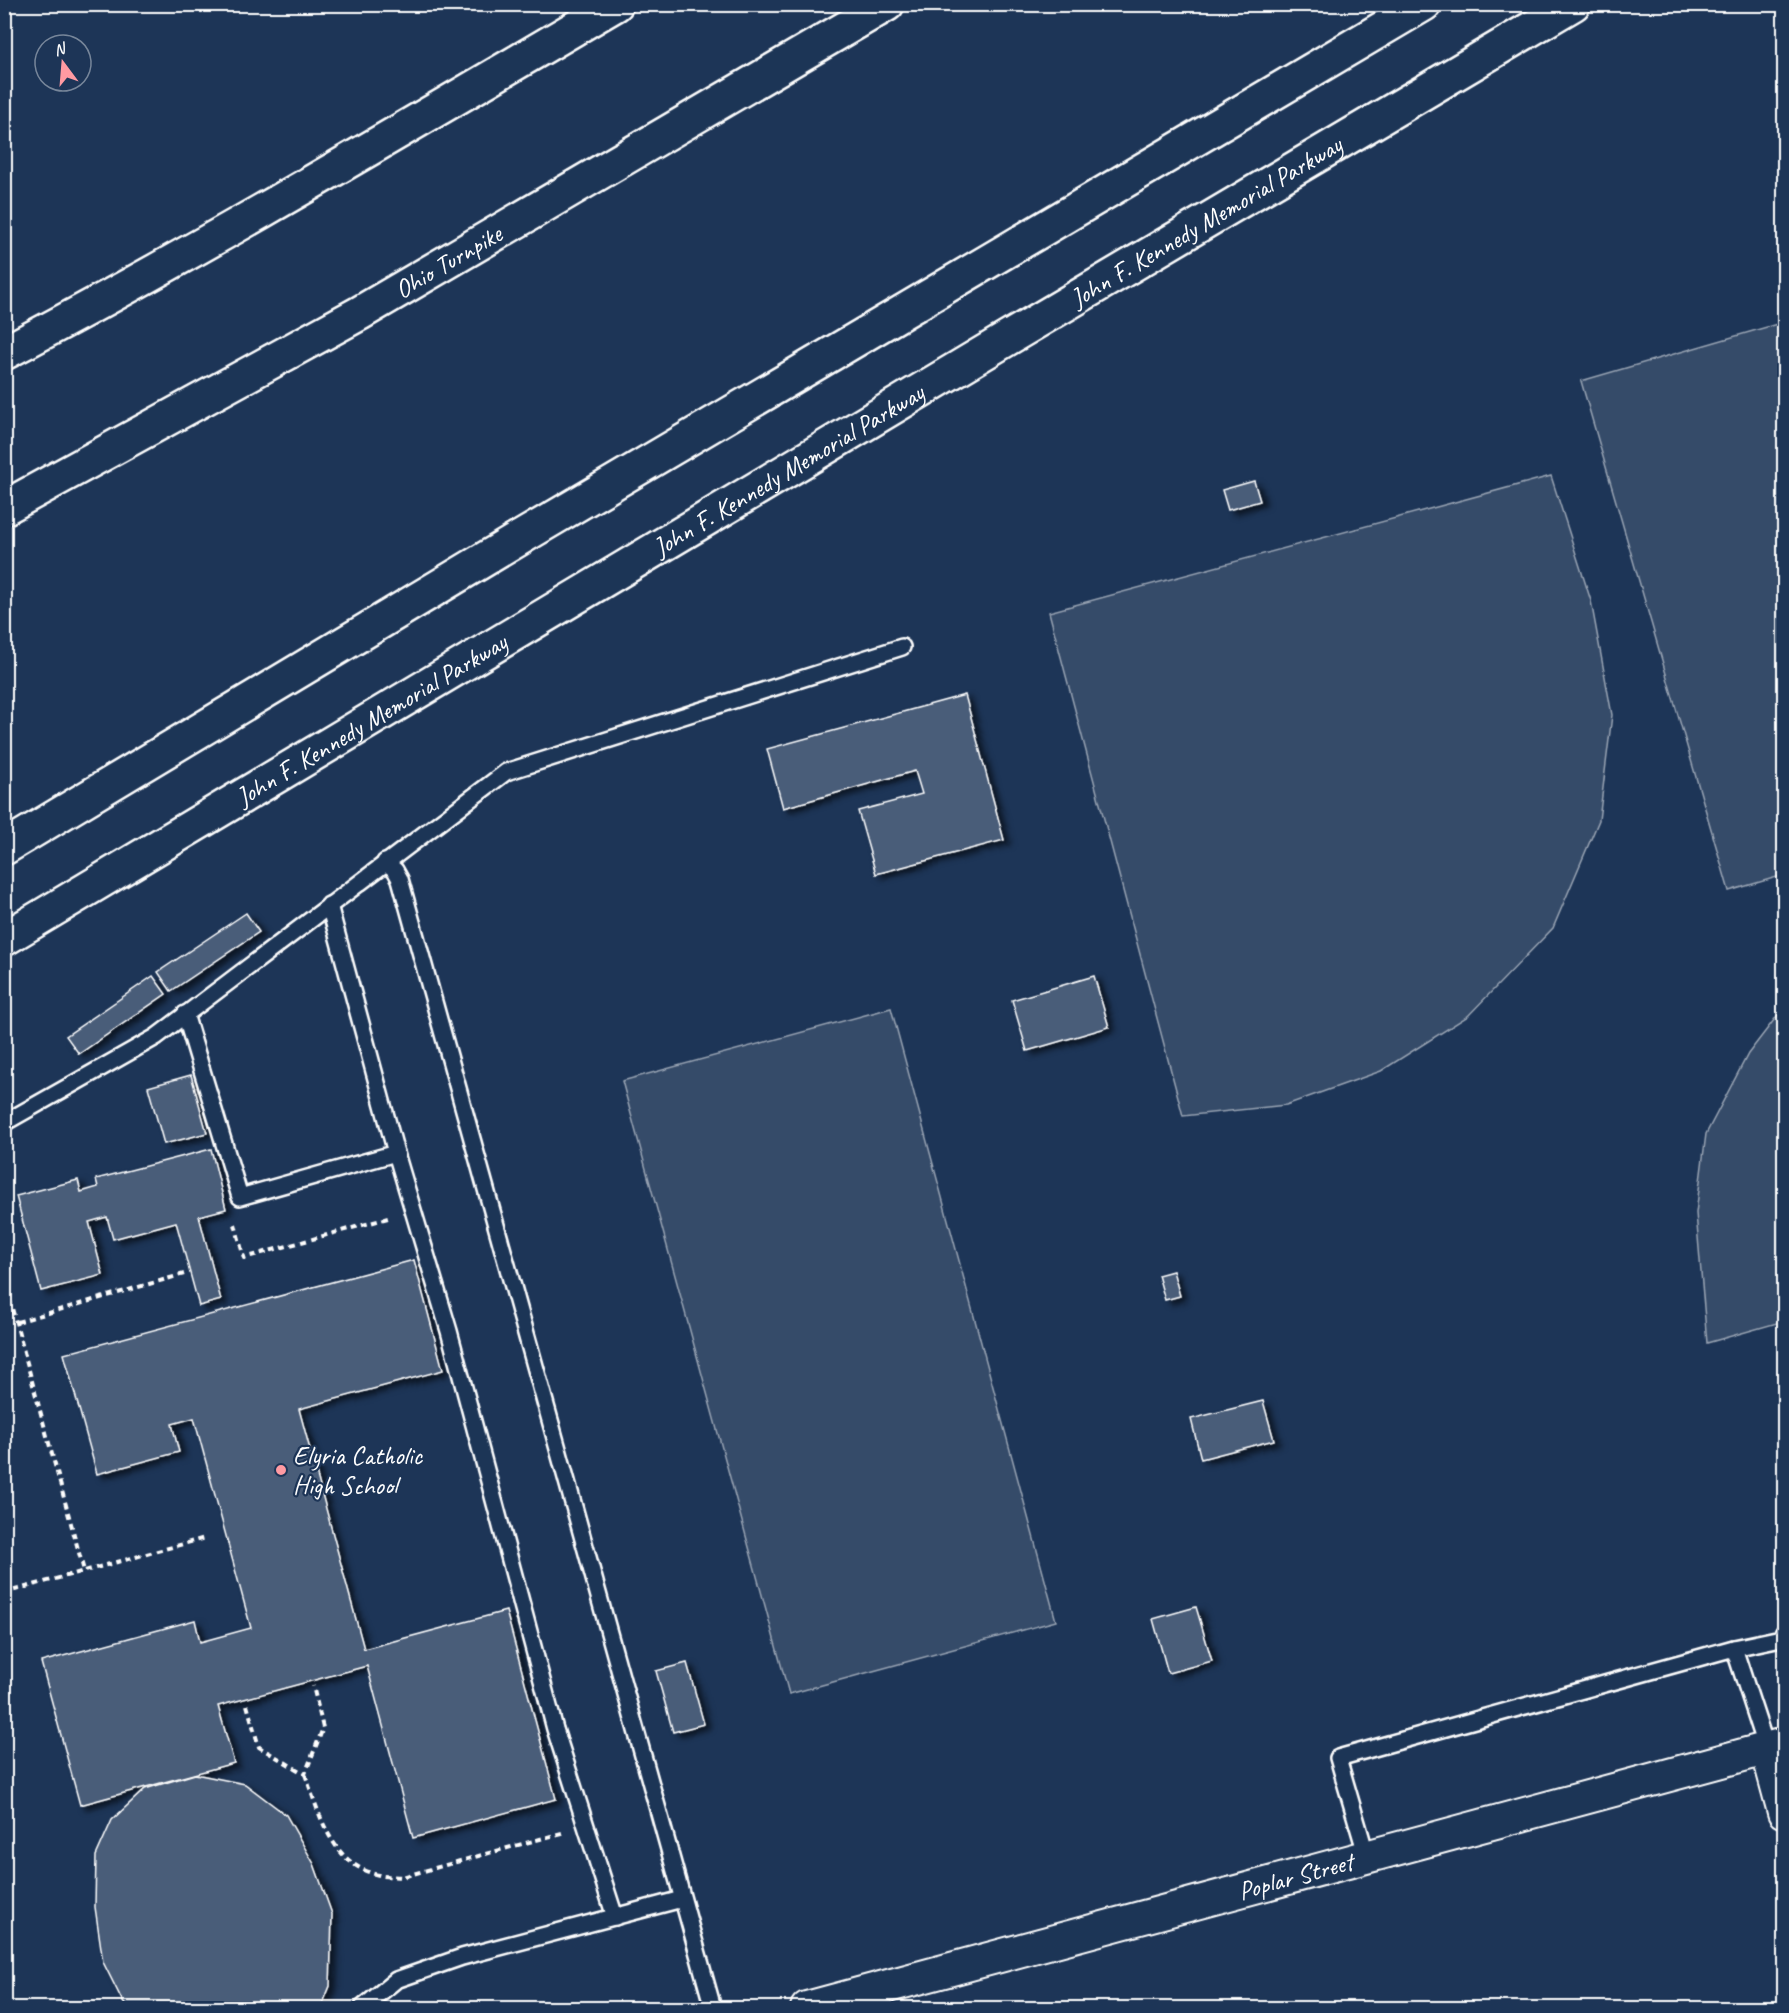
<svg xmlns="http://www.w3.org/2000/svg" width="1789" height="2013" font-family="Caveat,sans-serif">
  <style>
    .garden { fill: #364b69; stroke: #9aa5b4; stroke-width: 1.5 }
    .building { fill: #4a5d79; stroke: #fff; stroke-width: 1.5; filter: url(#shadow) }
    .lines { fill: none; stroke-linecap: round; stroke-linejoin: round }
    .service-casing { stroke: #fff; stroke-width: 20 }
    .minor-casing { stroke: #fff; stroke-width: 36 }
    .trunk-casing { stroke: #fff; stroke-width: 38 }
    .motorway-casing { stroke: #fff; stroke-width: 38 }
    .path { stroke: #fff; stroke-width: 4; stroke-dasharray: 6 4.5; stroke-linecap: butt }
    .service { stroke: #1d3557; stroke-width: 15 }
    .minor { stroke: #1d3557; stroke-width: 32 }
    .trunk { stroke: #1d3557; stroke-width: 33 }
    .motorway { stroke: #1d3557; stroke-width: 33 }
    .poi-dot { fill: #ff9aa2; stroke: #1d3557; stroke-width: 2 }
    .labels { text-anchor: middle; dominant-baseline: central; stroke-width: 4.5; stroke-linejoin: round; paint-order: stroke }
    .street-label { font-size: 26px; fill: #fff; stroke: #1d3557 }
    .poi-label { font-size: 26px; fill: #fff; stroke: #1d3557; text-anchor: start }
  </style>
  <defs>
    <filter id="shadow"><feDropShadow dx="6" dy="4" stdDeviation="3" flood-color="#0009"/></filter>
  </defs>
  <rect width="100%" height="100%" fill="#1d3557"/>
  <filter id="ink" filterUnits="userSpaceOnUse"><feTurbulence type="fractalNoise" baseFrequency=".0167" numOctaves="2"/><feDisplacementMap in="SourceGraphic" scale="12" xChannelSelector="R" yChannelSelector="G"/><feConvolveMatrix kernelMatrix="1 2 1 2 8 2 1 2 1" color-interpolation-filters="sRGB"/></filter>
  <g filter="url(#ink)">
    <g class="garden">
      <polygon points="1784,322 1784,875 1729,891 1581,381"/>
      <polygon points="1551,476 1591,601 1612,715 1599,820 1553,928 1468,1016 1381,1071 1286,1105 1183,1116 1049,612"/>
      <polygon points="1784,1007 1784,1321 1707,1343 1696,1213 1706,1134 1748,1054"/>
      <polygon points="891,1008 1056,1621 789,1694 622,1081"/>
    </g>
    <g class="building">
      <polygon points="1254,481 1260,501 1228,510 1222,490"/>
      <polygon points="965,695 1004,840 876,874 858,811 922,794 915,771 783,808 767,749"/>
      <polygon points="246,913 259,932 171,991 158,972"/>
      <polygon points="153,976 166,994 79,1054 66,1036"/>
      <polygon points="1094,976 1109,1027 1027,1051 1012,1000"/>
      <polygon points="191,1075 207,1133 164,1144 148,1087"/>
      <polygon points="211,1149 226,1209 199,1216 221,1300 199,1306 176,1222 113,1239 107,1217 89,1222 103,1275 41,1291 16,1196 78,1180 81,1192 98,1187 96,1179"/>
      <polygon points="414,1260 443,1370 299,1409 364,1649 506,1611 556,1799 413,1838 367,1666 218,1706 234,1763 80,1805 41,1662 195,1620 200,1642 251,1628 194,1418 172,1424 179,1452 97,1474 64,1354"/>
      <polygon points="1173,1271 1180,1296 1165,1300 1158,1275"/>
      <polygon points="1263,1401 1274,1440 1201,1459 1191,1419"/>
      <polygon points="1196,1607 1212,1661 1168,1673 1153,1619"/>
      <polygon points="687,1663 704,1724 673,1732 656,1671"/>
      <polygon points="195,1774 245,1784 286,1815 314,1864 332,1914 330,1986 321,2008 128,2008 123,2002 103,1962 95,1907 96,1856 112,1820 145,1789"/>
    </g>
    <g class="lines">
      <g class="service-casing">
        <g id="service">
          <polyline points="385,862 395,870 400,879 713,2008"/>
          <polyline points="185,1014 240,1197 396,1153 329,905"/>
          <polyline points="4,1123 156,1037 506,772 902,647"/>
          <polyline points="396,1153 449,1331 555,1729 615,1917"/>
          <polyline points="1734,1648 1781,1638 1784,1632"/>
          <polyline points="1367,1857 1338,1758 1734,1648 1767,1749"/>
          <polyline points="362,2008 396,1980 462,1957 682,1899"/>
        </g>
      </g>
      <g class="minor-casing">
        <g id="minor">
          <polyline points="1767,1749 1784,1812"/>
          <path id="s1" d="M807,2008L1784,1744"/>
        </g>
      </g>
      <g class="trunk-casing">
        <g id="trunk">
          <polyline points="4,848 520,538 1424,4"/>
          <path id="s2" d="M4,939L1005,340L1573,4"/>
        </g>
      </g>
      <g class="motorway-casing">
        <g id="motorway">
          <path d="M4,353C212,244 413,123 616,4"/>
          <path id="s3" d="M4,508L360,313L887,4"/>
        </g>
      </g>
      <g class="path">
        <polyline points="235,1224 244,1258 388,1218"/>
        <polyline points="4,1279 84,1571"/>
        <polyline points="17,1322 184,1274"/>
        <polyline points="4,1593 205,1538"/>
        <polyline points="247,1705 259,1747 305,1774 323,1728 313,1686"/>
        <path d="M305,1774C319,1813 331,1865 379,1875C386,1877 394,1876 402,1877L562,1833"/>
      </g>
      <use href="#service" class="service"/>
      <use href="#minor" class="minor"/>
      <use href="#trunk" class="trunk"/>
      <use href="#motorway" class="motorway"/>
    </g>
  </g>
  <circle class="poi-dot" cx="281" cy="1470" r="6"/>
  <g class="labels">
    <g class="street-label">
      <text stroke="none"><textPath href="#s2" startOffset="1400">John F. Kennedy Memorial Parkway</textPath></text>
      <text stroke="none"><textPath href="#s3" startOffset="508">Ohio Turnpike</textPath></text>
      <text stroke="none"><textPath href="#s2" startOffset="914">John F. Kennedy Memorial Parkway</textPath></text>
      <text stroke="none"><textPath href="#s2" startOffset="428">John F. Kennedy Memorial Parkway</textPath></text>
      <text stroke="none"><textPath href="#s1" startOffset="506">Poplar Street</textPath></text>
    </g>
    <g class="poi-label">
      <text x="293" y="1455">Elyria Catholic<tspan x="293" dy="30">High School</tspan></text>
    </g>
  </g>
  <rect width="1789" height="2013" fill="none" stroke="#1d3557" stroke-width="24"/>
  <rect x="12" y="12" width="1765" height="1989" fill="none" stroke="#fff" stroke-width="2" filter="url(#ink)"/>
  <g transform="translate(63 63) rotate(344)"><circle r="28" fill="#1d3557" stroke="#77869a" stroke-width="1.5"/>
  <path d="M0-4.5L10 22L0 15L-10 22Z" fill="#ff9aa2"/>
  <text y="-9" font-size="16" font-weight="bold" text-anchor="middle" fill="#ffffff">N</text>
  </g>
</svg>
